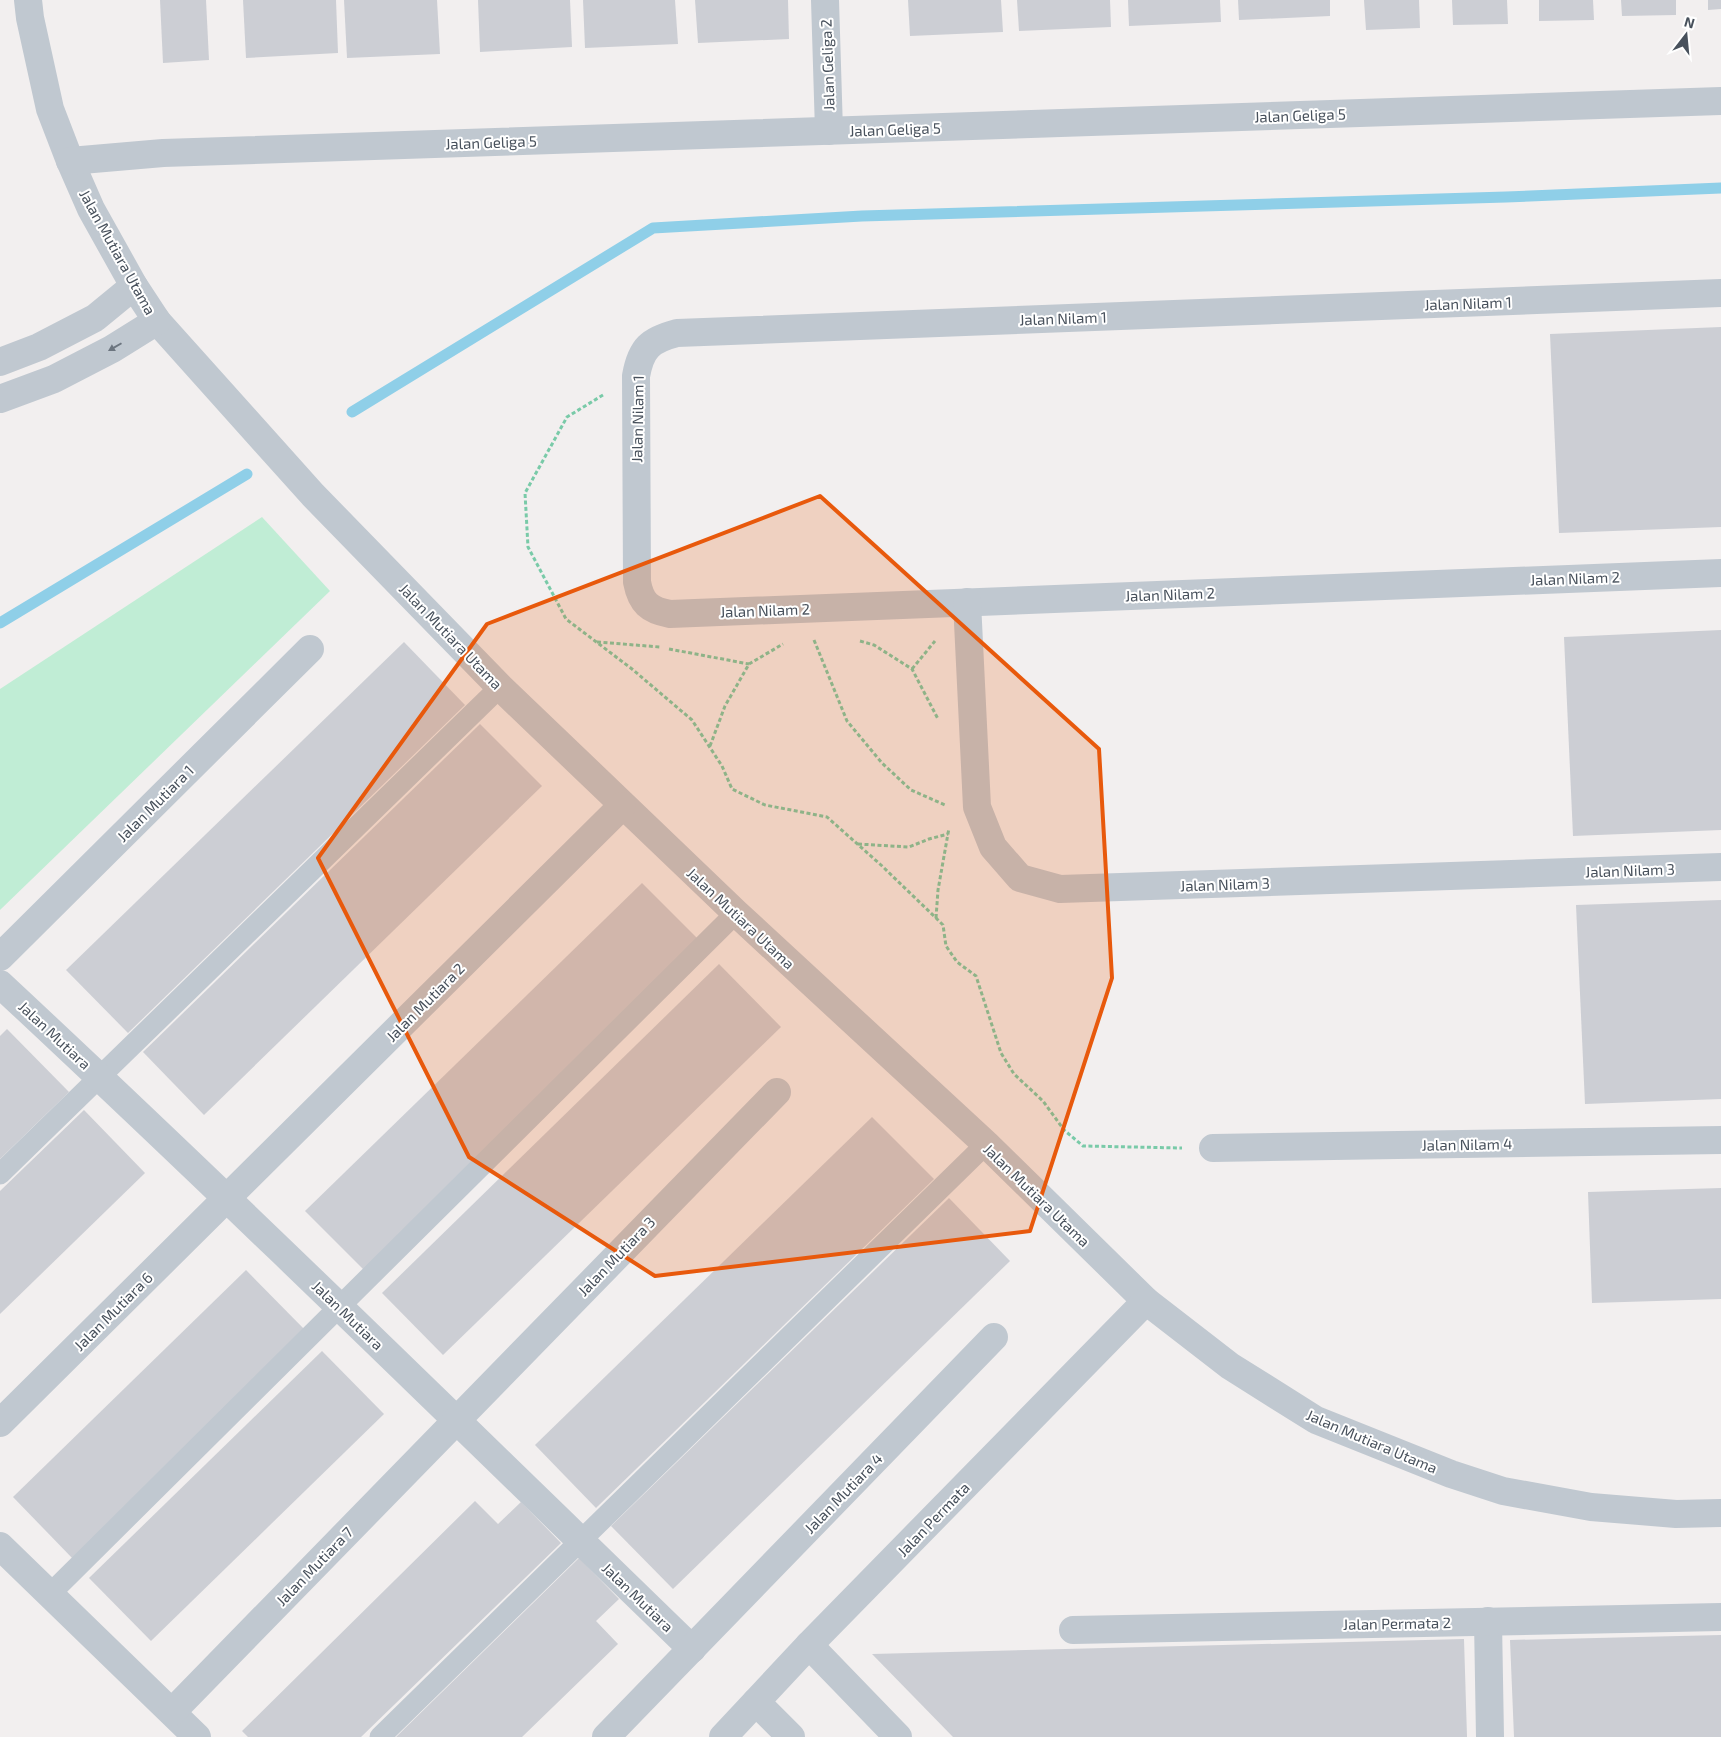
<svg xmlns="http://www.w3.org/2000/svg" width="1721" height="1737" font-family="'Exo 2',sans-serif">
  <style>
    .green { fill: #c0edd5 }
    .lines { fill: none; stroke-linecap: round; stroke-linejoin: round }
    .stream { stroke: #8fcfe8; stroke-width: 11 }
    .building { fill: #ccced4 }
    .path { stroke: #79caa8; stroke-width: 3; stroke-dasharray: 4 2.5; stroke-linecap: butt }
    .lane { stroke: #c0c8d0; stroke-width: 21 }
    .street { stroke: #c0c8d0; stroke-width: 28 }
    .oneway { fill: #6c757f }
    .marked { fill: #e8590c; fill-opacity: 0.2; stroke: #e8590c; stroke-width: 4; stroke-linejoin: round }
    .labels { text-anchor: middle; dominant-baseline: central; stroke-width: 4; stroke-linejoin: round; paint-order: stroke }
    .street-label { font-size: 15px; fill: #48515c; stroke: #fff }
  </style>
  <rect width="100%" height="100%" fill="#f2efef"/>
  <polygon class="green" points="262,517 330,591 0,910 0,689"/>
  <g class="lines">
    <g class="stream">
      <polyline points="352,412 653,228 862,216 1506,197 1721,188"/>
      <polyline points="0,623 247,474"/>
    </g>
  </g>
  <g class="building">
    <polygon points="160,0 206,0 209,60 163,63"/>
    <polygon points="243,0 336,0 338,53 246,58"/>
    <polygon points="344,0 437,0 440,54 347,58"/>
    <polygon points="478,0 570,0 572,47 480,52"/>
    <polygon points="583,0 675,0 678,44 585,48"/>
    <polygon points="695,0 788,0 789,39 698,43"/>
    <polygon points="908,0 1001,0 1003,32 910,36"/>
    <polygon points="1017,0 1110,0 1111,27 1019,31"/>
    <polygon points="1128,0 1220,0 1221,22 1129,26"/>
    <polygon points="1238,0 1330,0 1330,16 1239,20"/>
    <polygon points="1364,0 1419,0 1420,28 1366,30"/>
    <polygon points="1452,0 1507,0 1508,24 1453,25"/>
    <polygon points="1539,0 1593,0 1594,20 1539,21"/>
    <polygon points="1621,0 1676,0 1676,15 1622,16"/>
    <polygon points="1708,0 1721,0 1721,9 1708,10"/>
    <polygon points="1721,327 1721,527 1559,533 1550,334"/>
    <polygon points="1721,630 1721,830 1573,836 1564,637"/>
    <polygon points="404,642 465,705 128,1033 66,970"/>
    <polygon points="480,724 542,786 204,1115 143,1052"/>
    <polygon points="642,883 704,945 367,1273 305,1211"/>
    <polygon points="1721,900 1721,1099 1585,1104 1576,905"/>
    <polygon points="719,964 781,1027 443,1355 382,1293"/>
    <polygon points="7,1029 69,1092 0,1159 0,1036"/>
    <polygon points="84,1110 145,1173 0,1314 0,1191"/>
    <polygon points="872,1117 934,1179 596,1508 535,1445"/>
    <polygon points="1721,1188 1721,1299 1592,1303 1588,1192"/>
    <polygon points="949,1198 1010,1261 673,1589 611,1526"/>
    <polygon points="246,1270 307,1332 74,1560 13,1497"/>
    <polygon points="322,1351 384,1414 151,1641 89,1578"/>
    <polygon points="475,1501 498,1524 521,1502 561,1543 361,1737 248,1737 242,1731"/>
    <polygon points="579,1558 619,1599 596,1621 618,1644 522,1737 396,1737"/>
    <polygon points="1721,1635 1721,1737 1514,1737 1510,1640"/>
    <polygon points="1464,1639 1467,1737 953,1737 872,1654"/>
  </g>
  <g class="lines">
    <g class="path">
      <polyline points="603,395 567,417 525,493 528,547 566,619 632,669 692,720 722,766 732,789 765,805 827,817 881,865 936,918 943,925 946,946 957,962 976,976 1001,1053 1014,1074 1043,1101 1064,1130 1083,1146 1182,1148"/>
      <polyline points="814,640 847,721 882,763 911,790 945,805"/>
      <polyline points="860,641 874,645 912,669 938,719"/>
      <polyline points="597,642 660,647"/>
      <polyline points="669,649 749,664"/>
      <polyline points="912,669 935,641"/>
      <polyline points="710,746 725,706 749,664 783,644"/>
      <polyline points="858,844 909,847 929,839 948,834"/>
      <polyline points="936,918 938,890 949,828"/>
    </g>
    <g class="lane">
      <polyline points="0,1174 500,687"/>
      <polyline points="50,1594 736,913"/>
      <polyline points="380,1737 986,1144"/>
    </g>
    <g class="street">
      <polyline points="28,0 30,18 50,109 70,161 91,209 134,286 157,321 313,495 500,687 736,913 986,1144 1146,1301 1230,1366 1316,1420 1451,1474 1503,1491 1591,1507 1676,1514 1721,1513"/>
      <polyline points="825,0 829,131"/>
      <polyline points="70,161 163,153 1721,101"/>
      <path d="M1721,293L677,333C650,340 641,348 636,376L637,582C641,603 649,610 670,614L1721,573"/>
      <polyline points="0,362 39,347 95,318 134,286"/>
      <polyline points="0,399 54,379 112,349 157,321"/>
      <polyline points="967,602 977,807 993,847 1020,878 1060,889 1721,867"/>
      <polyline points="0,957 310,649"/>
      <path d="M0,984C234,1202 462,1426 692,1649"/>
      <polyline points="1213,1148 1721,1140"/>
      <polyline points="0,1423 622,806"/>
      <polyline points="0,1546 197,1737"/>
      <polyline points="1488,1621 1490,1737"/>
      <polyline points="1073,1630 1721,1617"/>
      <polyline points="809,1645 898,1737"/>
      <polyline points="756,1702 791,1737"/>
      <polyline points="172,1712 777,1092"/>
      <polyline points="606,1737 994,1337"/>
      <polyline points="723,1737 809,1645 1146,1301"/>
    </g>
  </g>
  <defs><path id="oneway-solid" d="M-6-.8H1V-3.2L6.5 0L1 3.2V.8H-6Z" transform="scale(1.25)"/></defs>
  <use class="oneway" href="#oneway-solid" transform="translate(115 347) rotate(150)"/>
  <path class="marked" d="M820,496L1099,749L1112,978L1030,1231L655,1276L469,1157L318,858L487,624Z"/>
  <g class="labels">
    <g class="street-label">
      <text transform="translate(827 65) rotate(-92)">Jalan Geliga 2</text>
      <text transform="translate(1300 115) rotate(-2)">Jalan Geliga 5</text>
      <text transform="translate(895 129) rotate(-2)">Jalan Geliga 5</text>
      <text transform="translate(491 142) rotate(-2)">Jalan Geliga 5</text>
      <text transform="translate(118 252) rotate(61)">Jalan Mutiara Utama</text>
      <text transform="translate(1468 303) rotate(-2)">Jalan Nilam 1</text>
      <text transform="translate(1063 318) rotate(-2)">Jalan Nilam 1</text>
      <text transform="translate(637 419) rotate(-89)">Jalan Nilam 1</text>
      <text transform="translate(1575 578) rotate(-2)">Jalan Nilam 2</text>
      <text transform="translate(1170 594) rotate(-2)">Jalan Nilam 2</text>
      <text transform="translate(765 610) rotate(-2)">Jalan Nilam 2</text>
      <text transform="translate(451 636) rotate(46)">Jalan Mutiara Utama</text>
      <text transform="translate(155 803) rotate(-45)">Jalan Mutiara 1</text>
      <text transform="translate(1630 870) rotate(-2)">Jalan Nilam 3</text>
      <text transform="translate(1225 884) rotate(-2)">Jalan Nilam 3</text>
      <text transform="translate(741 918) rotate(43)">Jalan Mutiara Utama</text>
      <text transform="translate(425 1002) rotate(-45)">Jalan Mutiara 2</text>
      <text transform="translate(55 1035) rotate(43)">Jalan Mutiara</text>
      <text transform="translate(1467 1144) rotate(-1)">Jalan Nilam 4</text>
      <text transform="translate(1037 1195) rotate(44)">Jalan Mutiara Utama</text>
      <text transform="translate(616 1256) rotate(-46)">Jalan Mutiara 3</text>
      <text transform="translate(113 1311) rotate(-45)">Jalan Mutiara 6</text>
      <text transform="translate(348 1315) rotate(44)">Jalan Mutiara</text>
      <text transform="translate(1372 1441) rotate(23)">Jalan Mutiara Utama</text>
      <text transform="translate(843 1493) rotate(-46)">Jalan Mutiara 4</text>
      <text transform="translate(933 1519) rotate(-46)">Jalan Permata</text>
      <text transform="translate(314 1566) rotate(-46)">Jalan Mutiara 7</text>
      <text transform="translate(638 1597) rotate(44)">Jalan Mutiara</text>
      <text transform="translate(1397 1623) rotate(-1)">Jalan Permata 2</text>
    </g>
  </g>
  <g transform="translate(1686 35) rotate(16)" stroke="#ffffff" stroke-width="4" paint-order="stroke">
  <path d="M0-4L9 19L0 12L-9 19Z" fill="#48515c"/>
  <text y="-8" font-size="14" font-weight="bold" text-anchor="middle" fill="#48515c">N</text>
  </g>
</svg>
